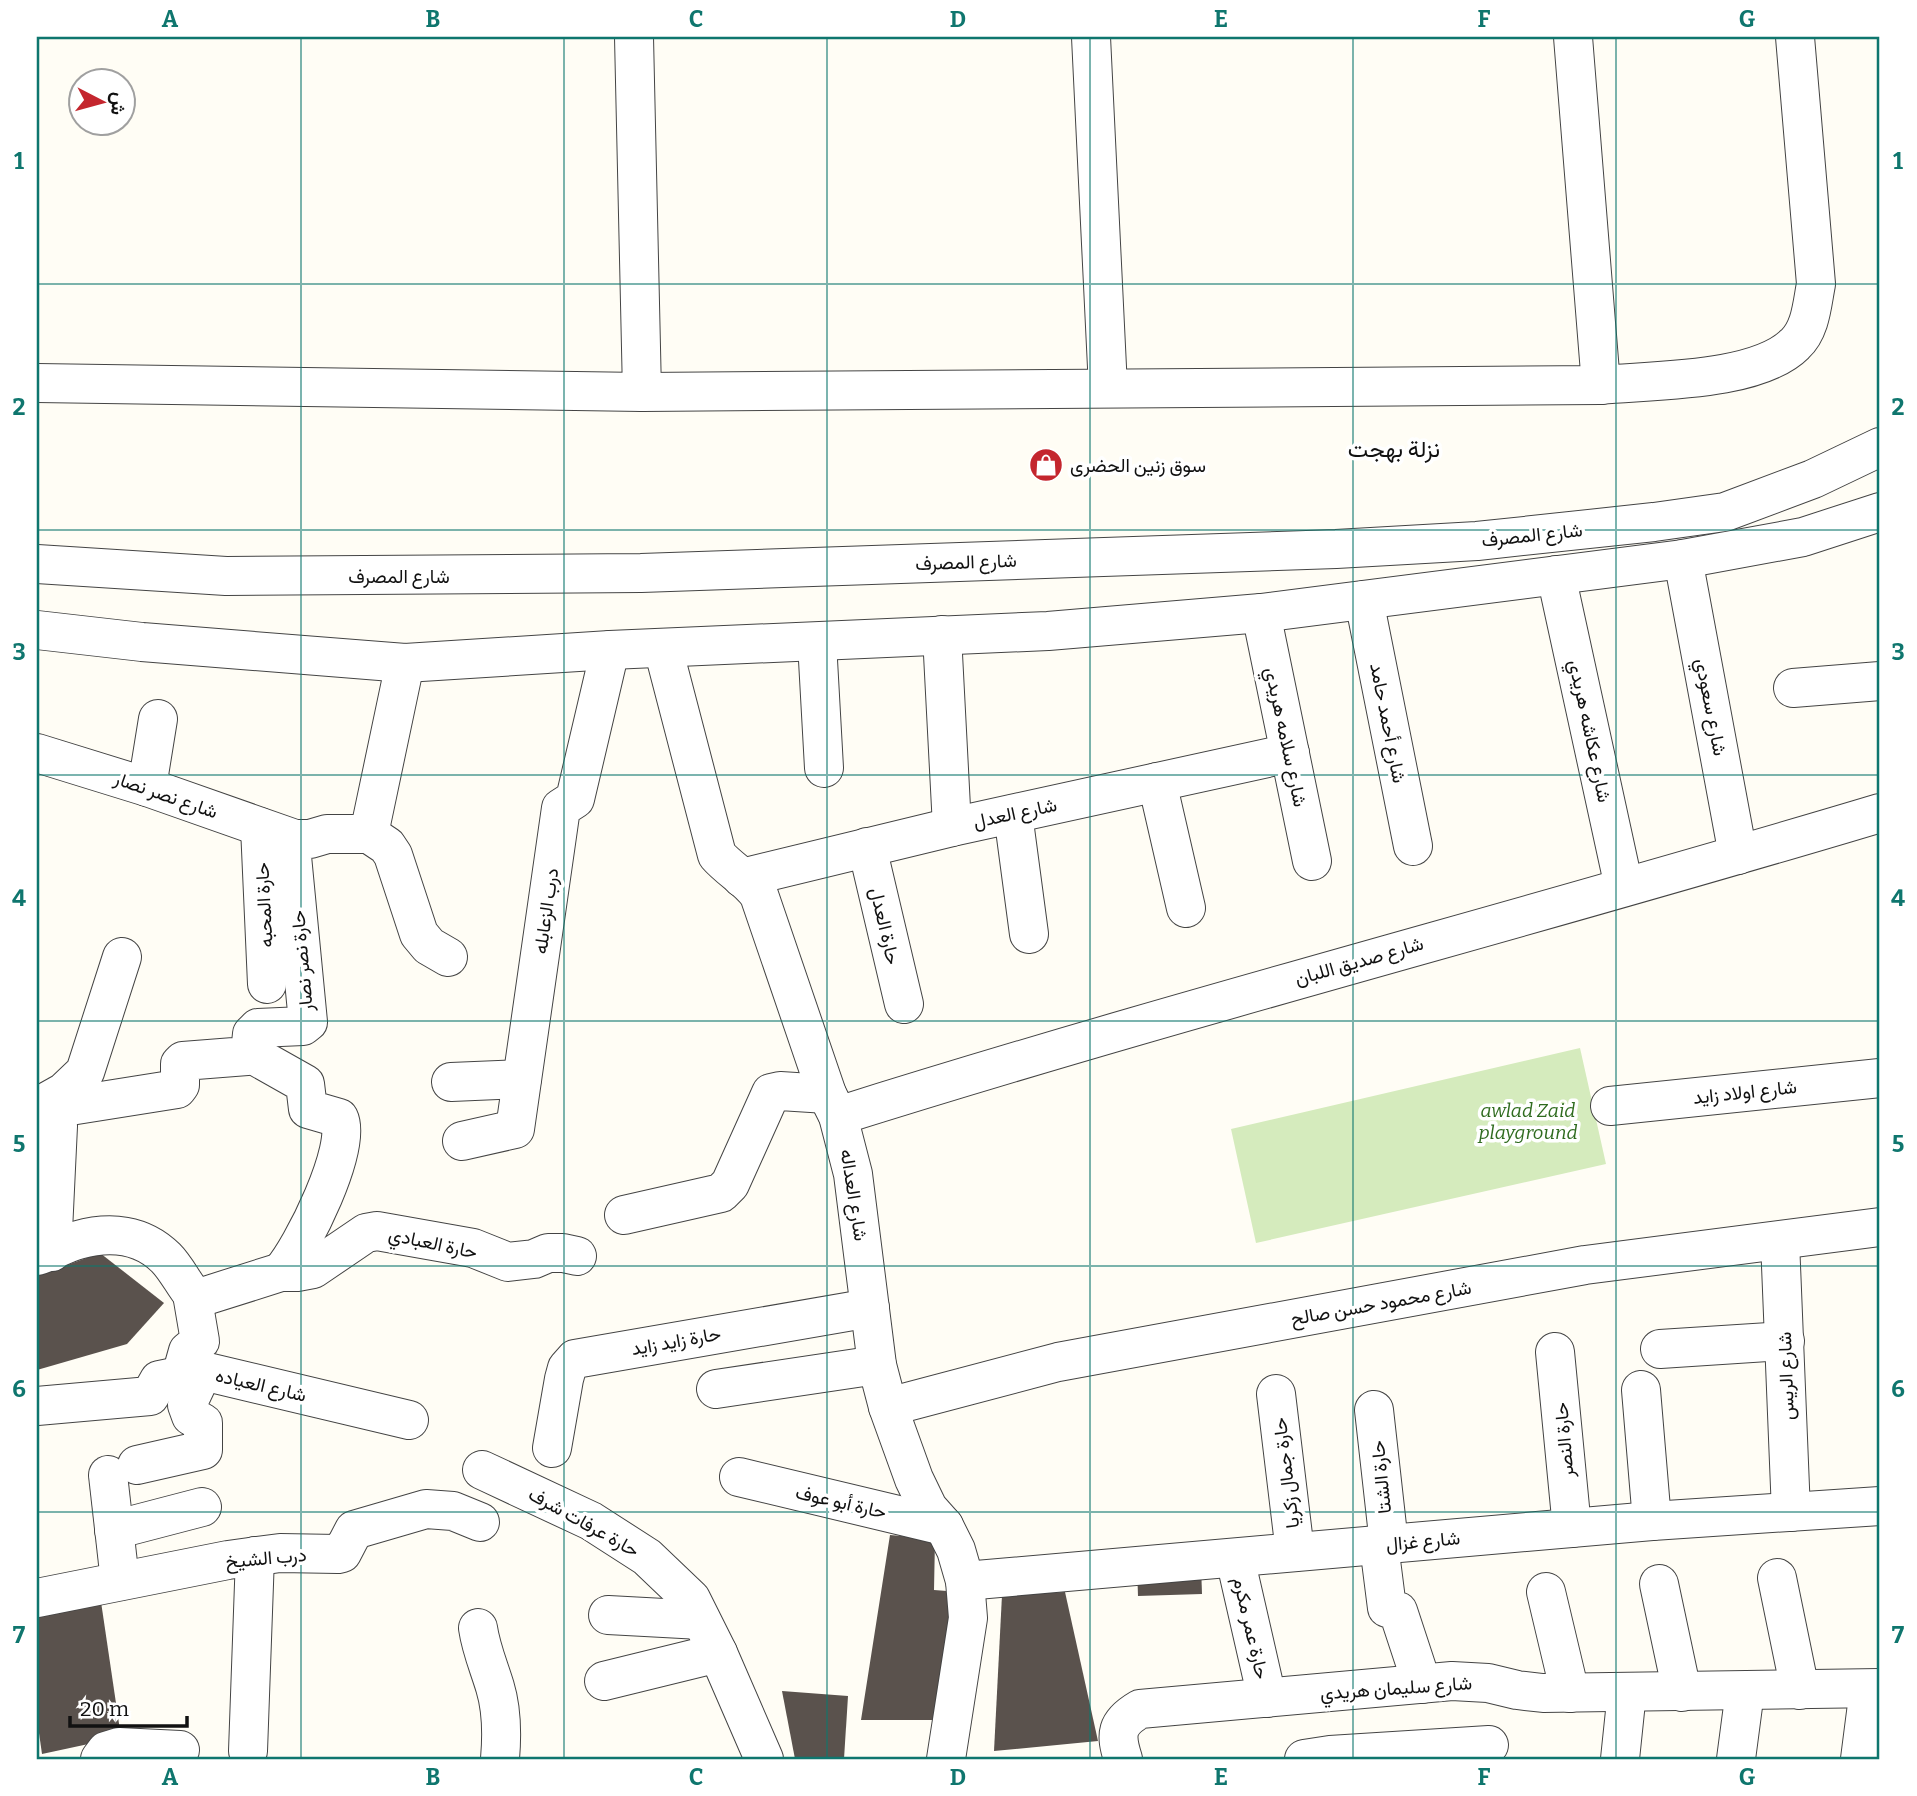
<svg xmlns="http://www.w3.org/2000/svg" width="1917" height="1796" font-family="Bitter,Vazirmatn,serif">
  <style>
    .green { fill: #d5ebbd }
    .building { fill: #5a524d }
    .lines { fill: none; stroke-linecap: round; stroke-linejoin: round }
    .minor-casing { stroke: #444; stroke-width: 40 }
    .minor { stroke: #fff; stroke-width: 38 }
    .grid { fill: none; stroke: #0f766e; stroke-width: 2; stroke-opacity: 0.55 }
    .labels { text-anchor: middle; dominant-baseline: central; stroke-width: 7; stroke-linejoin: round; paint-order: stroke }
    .poi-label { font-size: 19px; fill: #111; stroke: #fff; text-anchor: start }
    .street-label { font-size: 19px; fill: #111; stroke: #fff }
    .park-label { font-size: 19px; font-style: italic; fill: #2f6b1f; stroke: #fff }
    .quarter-label { font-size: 23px; fill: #111; stroke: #fff }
    .neatline { fill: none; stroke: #0f766e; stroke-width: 2.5 }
    .grid-label { font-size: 23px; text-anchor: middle; font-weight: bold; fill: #0f766e }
  </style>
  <rect width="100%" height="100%" fill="#fffdf5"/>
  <polygon class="green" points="1580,1048 1606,1164 1256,1243 1231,1129"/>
  <g class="building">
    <polygon points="100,1253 164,1303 127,1344 37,1370 37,1276"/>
    <polygon points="890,1535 935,1539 934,1590 960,1592 934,1720 861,1720"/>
    <polygon points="1201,1565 1202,1594 1138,1596 1137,1567"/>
    <polygon points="1065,1592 1098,1741 994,1751 1002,1595"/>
    <polygon points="100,1595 121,1737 42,1754 37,1719 37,1611"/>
    <polygon points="782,1691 848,1696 844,1759 795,1759"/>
  </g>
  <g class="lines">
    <g class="minor-casing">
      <g id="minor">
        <polyline points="1091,37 1108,388"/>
        <polyline points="1573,37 1601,385"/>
        <polyline points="37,383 642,392 634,37"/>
        <path d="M642,392L1601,385C1653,380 1757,382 1795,344C1811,329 1812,304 1816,284L1795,37"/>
        <polyline points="1683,559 1738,855"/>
        <polyline points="37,564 226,576 641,573 1336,549 1477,541 1654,522 1725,512 1813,479 1880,447"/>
        <polyline points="1556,575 1624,887"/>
        <polyline points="1364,600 1413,846"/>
        <polyline points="1261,613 1312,861"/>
        <polyline points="37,630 142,642 405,663 610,650 1048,631 1261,613 1683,559 1803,537 1880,512"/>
        <polyline points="942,635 952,827"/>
        <polyline points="817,642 824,768"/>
        <path d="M663,648L717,855C730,870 748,879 759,895L827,1094L838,1116L853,1174L877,1365L888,1407L914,1479L928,1508L944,1526L956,1550L965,1581L968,1618L946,1759"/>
        <polyline points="1793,688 1880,681"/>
        <polyline points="37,753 147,787 295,839"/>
        <polyline points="1157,782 1186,908"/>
        <polyline points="147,787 158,719"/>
        <polyline points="1013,814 1029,934"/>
        <polyline points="260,827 267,984"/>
        <polyline points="369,834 387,846 393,855 419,934 429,946 448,957"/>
        <polyline points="867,847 904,1004"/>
        <polyline points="742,878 952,827 1290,753"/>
        <path d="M250,1053L305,1084L308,1109L339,1118C353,1146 302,1249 281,1272"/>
        <polyline points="451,1082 522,1079"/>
        <polyline points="37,1106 51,1109 57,1118 58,1126 52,1252"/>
        <polyline points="39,1106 64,1092 85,1072 122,957"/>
        <polyline points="1610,1106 1880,1078"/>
        <polyline points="51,1109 177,1089 180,1085 180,1064 183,1061 247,1056 250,1053 252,1034 258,1028 303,1026 308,1022 291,846 295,839 310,839 327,834 369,834 405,663"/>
        <path d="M838,1116C1184,1007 1534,917 1880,813"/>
        <polyline points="462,1141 515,1129 561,808 575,799 610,650"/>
        <polyline points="624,1215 721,1193 730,1184 771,1093 780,1091 827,1094"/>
        <polyline points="1780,1241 1791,1512"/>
        <path d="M37,1256C51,1252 64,1244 78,1240C110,1231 142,1234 166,1258C176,1268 183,1283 192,1294L202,1297L281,1272H297L313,1269L366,1233L377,1231L473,1248L508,1262L534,1259L548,1253H563L577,1256"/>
        <polyline points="1660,1349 1785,1341"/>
        <polyline points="1555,1352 1572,1528"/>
        <polyline points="181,1376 188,1351 200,1341 192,1294"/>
        <polyline points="716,1389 877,1365"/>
        <polyline points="1641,1390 1652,1521"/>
        <polyline points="1276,1394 1295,1552"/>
        <polyline points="37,1406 150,1396 159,1380 203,1371 409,1420"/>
        <polyline points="888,1407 1058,1362 1585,1265 1880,1227"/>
        <polyline points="1374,1410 1389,1544"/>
        <polyline points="552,1448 564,1379 567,1368 575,1359 870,1308"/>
        <polyline points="137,1465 203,1450 203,1423 191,1416 187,1405 203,1371"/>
        <polyline points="482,1470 591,1521 647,1557 691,1599 718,1653 764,1759"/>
        <polyline points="108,1475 120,1581"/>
        <polyline points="739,1477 944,1526"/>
        <polyline points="114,1530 202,1507"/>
        <polyline points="1379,1545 1387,1608 1398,1611 1422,1684"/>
        <polyline points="1235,1558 1267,1698"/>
        <polyline points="1777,1578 1800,1690"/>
        <polyline points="965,1581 1652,1521 1880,1506"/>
        <polyline points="1659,1584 1682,1692"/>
        <polyline points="1546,1592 1570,1693"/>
        <polyline points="37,1598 228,1560 280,1553 338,1554 342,1553 354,1530 426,1509 453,1511 480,1522"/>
        <polyline points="608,1615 701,1620"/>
        <path d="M478,1628C481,1649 489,1667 495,1687C502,1710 502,1736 500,1759"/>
        <polyline points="604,1681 718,1653"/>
        <polyline points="248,1751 255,1556"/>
        <polyline points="100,1759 106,1751 119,1747 180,1750"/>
        <path d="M1123,1759C1115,1734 1116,1723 1140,1709L1452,1681L1488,1683L1517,1690L1543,1693L1880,1688"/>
        <polyline points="1304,1759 1330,1755 1489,1745"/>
        <polyline points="1620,1759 1627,1692"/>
        <polyline points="1736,1759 1745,1691"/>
        <polyline points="1860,1759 1869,1689"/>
      </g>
    </g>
    <use href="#minor" class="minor"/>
  </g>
  <path class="grid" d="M301,37V1759M564,37V1759M827,37V1759M1090,37V1759M1353,37V1759M1616,37V1759M37,284H1880M37,530H1880M37,775H1880M37,1021H1880M37,1266H1880M37,1512H1880"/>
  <defs>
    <g id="shop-disc" transform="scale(1.75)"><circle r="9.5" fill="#c4262e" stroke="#fff"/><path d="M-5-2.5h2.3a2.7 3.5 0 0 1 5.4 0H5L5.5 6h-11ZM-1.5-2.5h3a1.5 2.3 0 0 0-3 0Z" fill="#fff"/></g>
  </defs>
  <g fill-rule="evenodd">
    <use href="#shop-disc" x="1046" y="465"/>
  </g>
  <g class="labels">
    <g class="poi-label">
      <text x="1070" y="465">سوق زنين الحضرى</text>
    </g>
    <g class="street-label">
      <text transform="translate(1532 535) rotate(-6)">شارع المصرف</text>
      <text transform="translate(966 562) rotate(-2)">شارع المصرف</text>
      <text x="399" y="576">شارع المصرف</text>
      <text transform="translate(1711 707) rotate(79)">شارع سعودي</text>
      <text transform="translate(1388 723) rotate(79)">شارع أحمد حامد</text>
      <text transform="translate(1590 731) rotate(78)">شارع عكاشه هريدي</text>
      <text transform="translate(1286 737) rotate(78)">شارع سلامه هريدي</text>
      <text transform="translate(166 795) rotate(19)">شارع نصر نصار</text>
      <text transform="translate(1015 813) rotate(-12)">شارع العدل</text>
      <text transform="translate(264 905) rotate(-93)">حارة المحبه</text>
      <text transform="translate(546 911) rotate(-82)">درب الزعابله</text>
      <text transform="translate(885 926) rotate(77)">حارة العدل</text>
      <text transform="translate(302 961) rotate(-95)">حارة نصر نصار</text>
      <text transform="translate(1359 961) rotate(-16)">شارع صديق اللبان</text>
      <text transform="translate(1745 1092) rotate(-6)">شارع اولاد زايد</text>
      <text transform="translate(854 1195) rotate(81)">شارع العداله</text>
      <text transform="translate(433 1243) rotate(12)">حارة العبادي</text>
      <text transform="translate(1381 1303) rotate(-10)">شارع محمود حسن صالح</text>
      <text transform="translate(676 1341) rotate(-10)">حارة زايد زايد</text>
      <text transform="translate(1786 1376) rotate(-92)">شارع الريس</text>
      <text transform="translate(261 1385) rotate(13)">شارع العياده</text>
      <text transform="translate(1564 1440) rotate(-95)">حارة النصر</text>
      <text transform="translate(1286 1473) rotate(-97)">حارة جمال زكريا</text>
      <text transform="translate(1381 1477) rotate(-96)">حارة الشتا</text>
      <text transform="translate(841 1502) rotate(13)">حارة أبو عوف</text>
      <text transform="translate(584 1522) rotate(29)">حارة عرفات شرف</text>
      <text transform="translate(1423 1541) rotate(-5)">شارع غزال</text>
      <text transform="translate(266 1558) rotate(-5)">درب الشيخ</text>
      <text transform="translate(1251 1628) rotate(77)">حارة عمر مكرم</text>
      <text transform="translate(1396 1688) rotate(-4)">شارع سليمان هريدي</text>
    </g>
    <g class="park-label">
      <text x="1528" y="1110">awlad Zaid<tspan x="1528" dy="22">playground</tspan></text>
    </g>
    <g class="quarter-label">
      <text x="1394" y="449">نزلة بهجت</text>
    </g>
  </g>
  <rect width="1917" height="1796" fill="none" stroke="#ffffff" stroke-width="77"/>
  <g transform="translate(102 102) rotate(96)"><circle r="33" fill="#ffffff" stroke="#a0a0a0" stroke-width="2"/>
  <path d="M0-5L12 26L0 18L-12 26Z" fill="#c4262e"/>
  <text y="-10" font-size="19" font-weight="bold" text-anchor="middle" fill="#111111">ش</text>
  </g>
  <path d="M70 1716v10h117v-10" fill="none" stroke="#111111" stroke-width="3.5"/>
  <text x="80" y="1716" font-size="21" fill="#111111" stroke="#ffffff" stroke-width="5" paint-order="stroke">20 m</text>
  <rect x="38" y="38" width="1840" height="1720" class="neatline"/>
  <g class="grid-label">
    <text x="170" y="27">A</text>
    <text x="433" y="27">B</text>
    <text x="696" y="27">C</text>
    <text x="958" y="27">D</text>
    <text x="1221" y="27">E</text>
    <text x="1484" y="27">F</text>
    <text x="1747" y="27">G</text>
    <text x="19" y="169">1</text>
    <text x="1898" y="169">1</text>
    <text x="19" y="415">2</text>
    <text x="1898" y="415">2</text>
    <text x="19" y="660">3</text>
    <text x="1898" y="660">3</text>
    <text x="19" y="906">4</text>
    <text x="1898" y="906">4</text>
    <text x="19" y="1152">5</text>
    <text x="1898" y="1152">5</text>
    <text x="19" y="1397">6</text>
    <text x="1898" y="1397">6</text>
    <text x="19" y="1643">7</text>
    <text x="1898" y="1643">7</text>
    <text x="170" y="1785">A</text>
    <text x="433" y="1785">B</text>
    <text x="696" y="1785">C</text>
    <text x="958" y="1785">D</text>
    <text x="1221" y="1785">E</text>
    <text x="1484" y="1785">F</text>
    <text x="1747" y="1785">G</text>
  </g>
</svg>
